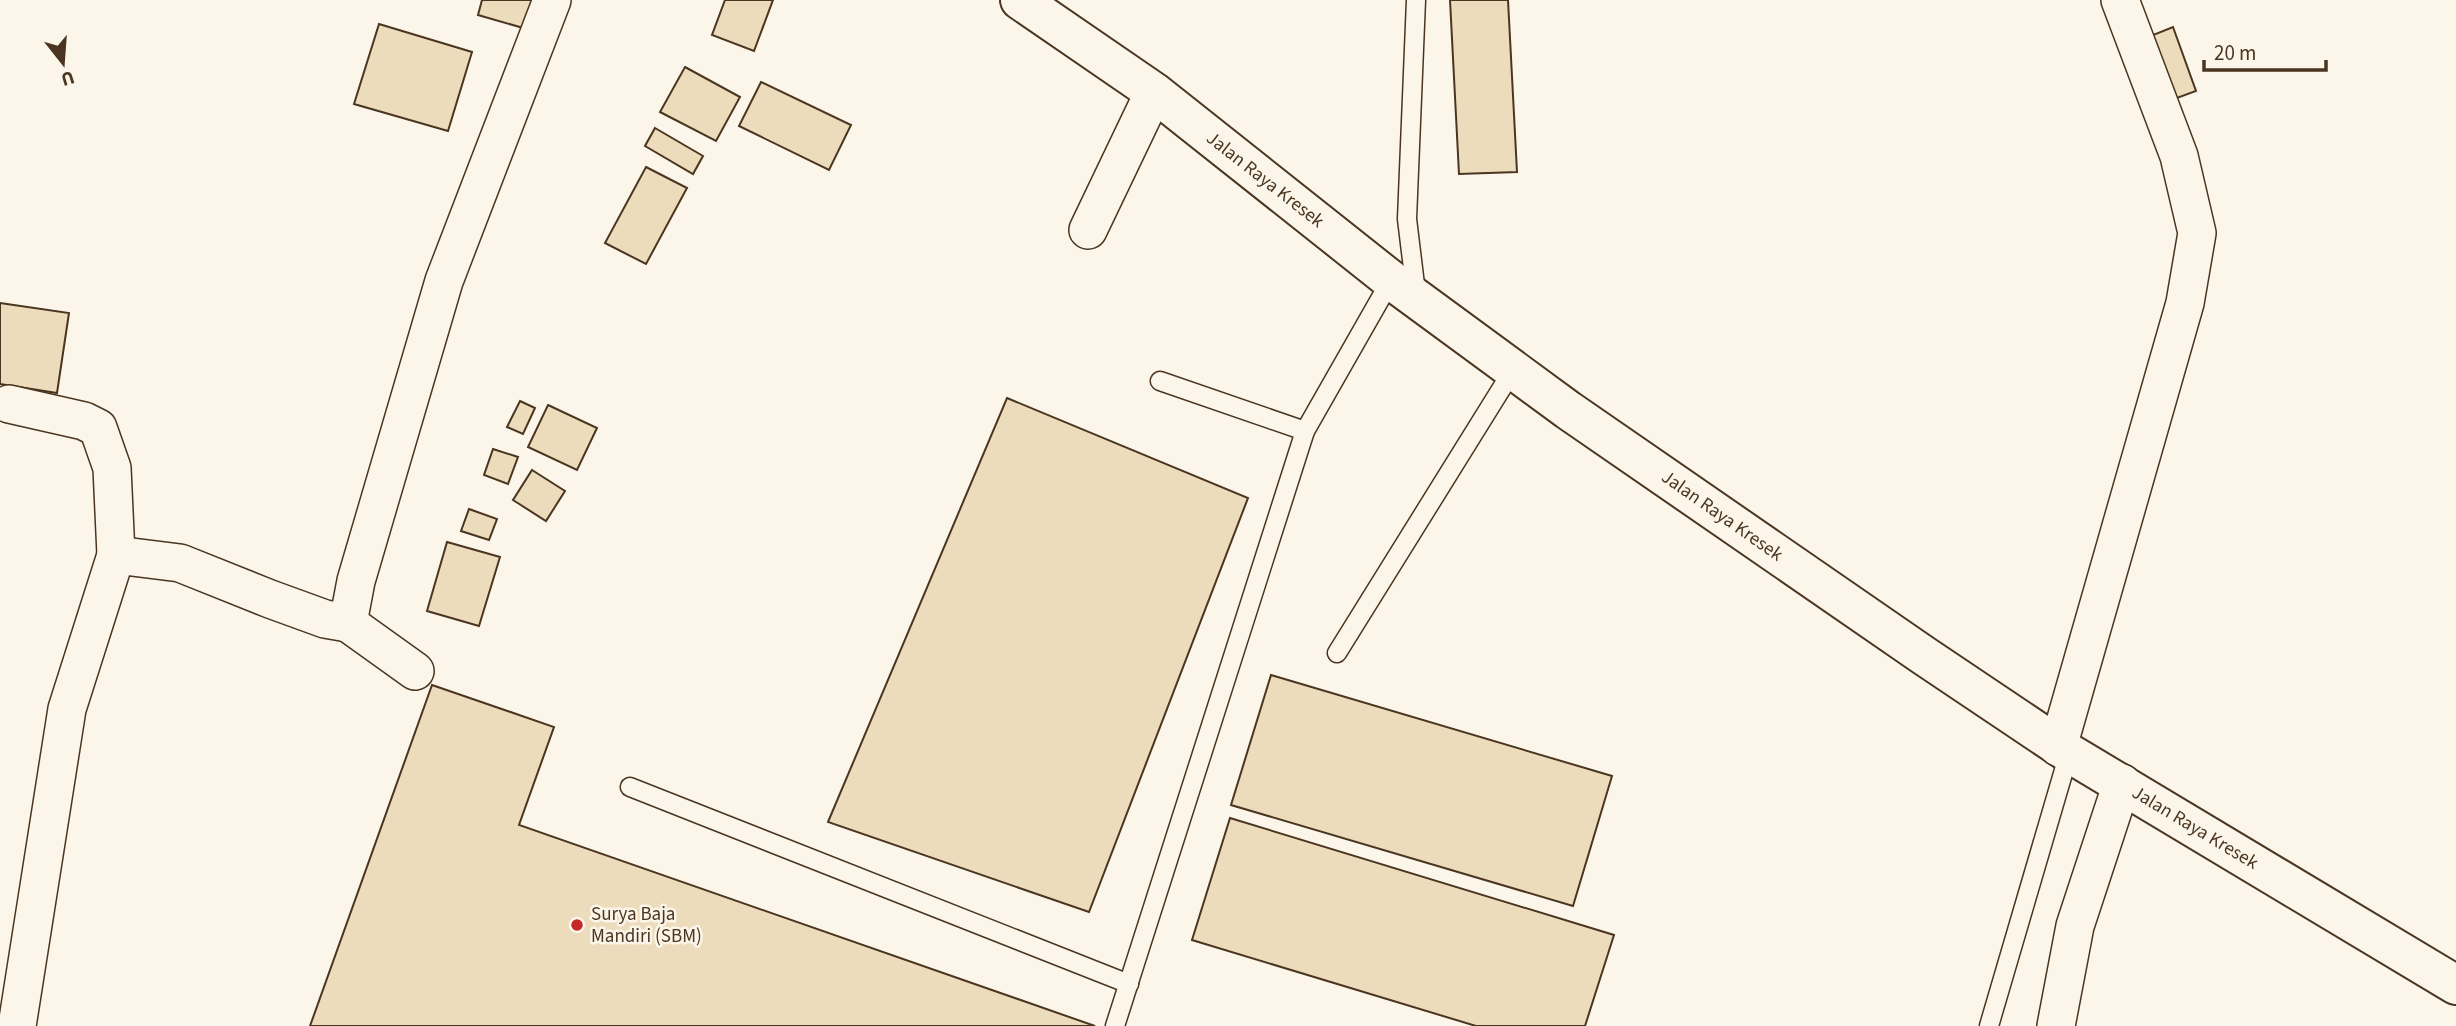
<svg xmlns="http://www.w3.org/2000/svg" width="2456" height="1026" font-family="'Source Sans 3',sans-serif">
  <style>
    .building { fill: #ecdcbc; stroke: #4a3520; stroke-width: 2 }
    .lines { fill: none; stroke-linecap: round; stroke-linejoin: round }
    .lane-casing { stroke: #4a3520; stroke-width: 21 }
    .street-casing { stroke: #4a3520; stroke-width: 40 }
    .secondary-casing { stroke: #4a3520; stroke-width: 42 }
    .lane { stroke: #fbf6e9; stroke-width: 18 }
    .street { stroke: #fbf6e9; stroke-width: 37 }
    .secondary { stroke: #fbf6e9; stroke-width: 38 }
    .poi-dot { fill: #c62828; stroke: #fbf6e9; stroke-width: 2.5 }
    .labels { text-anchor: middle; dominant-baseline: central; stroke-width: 5; stroke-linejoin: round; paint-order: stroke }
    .street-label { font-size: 19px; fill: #4a3520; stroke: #fbf6e9 }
    .poi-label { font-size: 19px; fill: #4a3520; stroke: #fbf6e9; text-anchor: start }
  </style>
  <rect width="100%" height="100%" fill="#fbf6e9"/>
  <g class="building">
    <polygon points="482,0 547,0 537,32 478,15"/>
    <polygon points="725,0 773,0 754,51 712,35"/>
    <polygon points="1450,0 1508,0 1517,172 1459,174"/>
    <polygon points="379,24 472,52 448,131 354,104"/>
    <polygon points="2173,27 2196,91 2166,102 2143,39"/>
    <polygon points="685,67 740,97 716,141 660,112"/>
    <polygon points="761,82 851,125 829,170 739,126"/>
    <polygon points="655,128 703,156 693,174 645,146"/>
    <polygon points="646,167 687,188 646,264 605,243"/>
    <polygon points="0,303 69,313 57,393 0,384"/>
    <polygon points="1007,398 1248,498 1089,912 828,822"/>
    <polygon points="520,401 535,408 523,434 507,427"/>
    <polygon points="548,405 597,428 577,470 528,447"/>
    <polygon points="493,449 518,457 508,484 484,475"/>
    <polygon points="532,470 565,491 546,521 513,500"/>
    <polygon points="469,509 497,519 489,540 461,531"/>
    <polygon points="447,542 500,557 479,626 427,611"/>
    <polygon points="1271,675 1612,776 1573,906 1231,805"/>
    <polygon points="432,685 554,727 519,825 1095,1026 310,1026"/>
    <polygon points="1230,818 1614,935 1585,1026 1476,1026 1192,940"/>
  </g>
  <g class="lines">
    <g class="lane-casing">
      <g id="lane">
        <polyline points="1416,293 1407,219 1416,0"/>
        <polyline points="1160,381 1305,431"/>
        <polyline points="1337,653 1513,370"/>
        <polyline points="630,787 1129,984"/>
        <polyline points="1115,1026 1305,431 1391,280"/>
        <polyline points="1989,1026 2069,753"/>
      </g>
    </g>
    <g class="street-casing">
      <g id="street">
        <polyline points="1088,230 1154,92"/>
        <polyline points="9,404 84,421 98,428 112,468 116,555"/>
        <polyline points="348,623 415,671"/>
        <polyline points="2058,747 2185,303 2197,233 2179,156 2120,0"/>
        <polyline points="17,1026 67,709 116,555 180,563 270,599 325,619 348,623 356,581 444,281 552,0"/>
        <polyline points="2056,1026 2075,926 2122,783"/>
      </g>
    </g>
    <g class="secondary-casing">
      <polyline id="secondary" points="1020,0 1154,92 1391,280 1568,410 1923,655 2069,753 2456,985"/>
    </g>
    <use href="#lane" class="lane"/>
    <use href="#street" class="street"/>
    <use href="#secondary" class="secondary"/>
  </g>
  <circle class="poi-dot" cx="577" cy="925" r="7"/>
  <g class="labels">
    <g class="street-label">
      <text transform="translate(1265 180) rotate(38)">Jalan Raya Kresek</text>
      <text transform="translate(1722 516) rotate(35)">Jalan Raya Kresek</text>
      <text transform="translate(2195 828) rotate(31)">Jalan Raya Kresek</text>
    </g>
    <g class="poi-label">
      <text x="591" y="914">Surya Baja<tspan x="591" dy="22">Mandiri (SBM)</tspan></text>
    </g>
  </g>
  <g transform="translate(63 63) rotate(163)" stroke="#fbf6e9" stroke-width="5" paint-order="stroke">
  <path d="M0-5L12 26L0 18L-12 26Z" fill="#4a3520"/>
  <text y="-10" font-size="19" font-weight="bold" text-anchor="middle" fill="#4a3520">U</text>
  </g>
  <path d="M2204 60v10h122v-10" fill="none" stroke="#4a3520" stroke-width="3.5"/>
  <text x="2214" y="60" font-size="21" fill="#4a3520" stroke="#fbf6e9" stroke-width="5" paint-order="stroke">20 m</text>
</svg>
